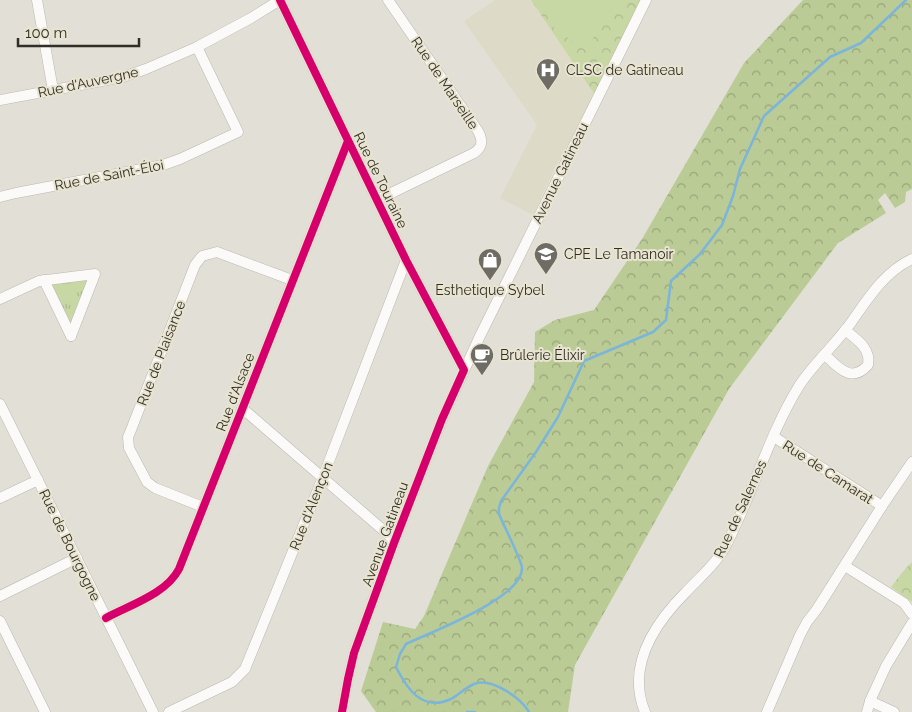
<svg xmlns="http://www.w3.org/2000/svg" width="912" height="712" font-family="Raleway,sans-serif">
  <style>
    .built { fill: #dddac7 }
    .grass { fill: url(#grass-tufts) }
    .forest { fill: url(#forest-crowns) }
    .park { fill: url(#park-crowns) }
    .garden { fill: #c8d8a4 }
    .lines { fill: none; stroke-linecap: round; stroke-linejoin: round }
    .stream { stroke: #7ab5dc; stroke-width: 2.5 }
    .minor-casing { stroke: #b9b7b0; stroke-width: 11 }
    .minor { stroke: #fbfaf9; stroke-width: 10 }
    .cycleway-casing { stroke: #e8e4d0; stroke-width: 11 }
    .cycleway { stroke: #d6006c; stroke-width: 8 }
    .labels { text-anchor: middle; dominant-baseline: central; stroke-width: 4; stroke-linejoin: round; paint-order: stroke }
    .poi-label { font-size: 14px; fill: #302e27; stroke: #e8e4d0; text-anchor: start }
    .street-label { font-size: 14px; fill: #302e27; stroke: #e8e4d0 }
  </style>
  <defs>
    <pattern id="grass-tufts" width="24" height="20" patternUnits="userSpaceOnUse" patternTransform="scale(1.25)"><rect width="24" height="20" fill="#c8d8a4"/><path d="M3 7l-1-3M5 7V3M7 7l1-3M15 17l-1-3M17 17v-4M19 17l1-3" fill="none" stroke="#acba8d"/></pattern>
    <pattern id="forest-crowns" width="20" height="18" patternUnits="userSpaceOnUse" patternTransform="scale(1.25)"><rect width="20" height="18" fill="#bbcb96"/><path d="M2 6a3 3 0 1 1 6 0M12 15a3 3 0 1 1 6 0" fill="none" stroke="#98a57a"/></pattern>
    <pattern id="park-crowns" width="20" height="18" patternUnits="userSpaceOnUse" patternTransform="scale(1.25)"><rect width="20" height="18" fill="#c8d8a4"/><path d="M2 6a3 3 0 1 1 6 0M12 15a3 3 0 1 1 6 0" fill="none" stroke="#acba8d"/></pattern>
  </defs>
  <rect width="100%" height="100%" fill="#e2e0d6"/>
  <polygon class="built" points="495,0 531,0 597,98 560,158 533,215 500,198 537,125 464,21"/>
  <polygon class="grass" points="95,274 71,336 44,280"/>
  <polygon class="forest" points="803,0 912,0 912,189 906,192 905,202 895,208 885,193 878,200 886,213 838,243 729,389 575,665 568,712 376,712 361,691 383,622 415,629 424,616 488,466 534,382 535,332 555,320 594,310 642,239 744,63"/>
  <g class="park">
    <polygon points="531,0 646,0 597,98"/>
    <polygon points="912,562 912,602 891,587 905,569"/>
  </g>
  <polygon class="garden" points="537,0 619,0 585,50 555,29"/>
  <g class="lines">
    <g class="stream">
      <polyline points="467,712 475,712"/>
      <path d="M529,712C521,698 491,677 474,684C465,688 458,695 451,699C422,712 407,689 396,667L400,654L406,644C431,632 523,598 522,568C522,561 503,524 499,514V508L501,501L536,452L558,417L584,361L653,332L666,320L671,281L700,254L722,225L733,196L740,169L764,116L830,57L861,43L906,0"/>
    </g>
    <g class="minor-casing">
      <g id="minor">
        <polyline points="37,0 53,90"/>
        <polyline points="280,0 406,260 464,370"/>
        <polyline points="0,100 123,77 146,69 197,47 251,18 280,0"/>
        <polyline points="0,197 16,193 163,165 180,159 238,132 197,47"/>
        <path d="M377,200L474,153C483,147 483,140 478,131L388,0"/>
        <polyline points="44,280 71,336"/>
        <polyline points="0,299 39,281 95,274 71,336"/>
        <path d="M825,355C838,367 851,384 868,365C871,348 857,340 845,330"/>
        <polyline points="0,404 153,712"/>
        <polyline points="242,408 390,536 394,543"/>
        <polyline points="774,437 882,506"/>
        <polyline points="0,498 38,480"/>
        <polyline points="203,507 155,488 147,482 129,448 128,437 131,430 195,265 202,256 217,252 292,280"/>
        <polyline points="845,566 904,603 912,614"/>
        <polyline points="0,596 77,558"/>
        <path d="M106,618C130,605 166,594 179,569L348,141"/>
        <polyline points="0,621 45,712"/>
        <polyline points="870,701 894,712"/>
        <polyline points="169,712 232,682 245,669 323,477 406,260"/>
        <polyline points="342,712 348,679 354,653 394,543 443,417 479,338 646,0"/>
        <path d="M645,712C626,666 654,624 686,592C699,578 714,566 724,549C752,497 768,436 799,386C813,364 834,346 850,324C867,300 884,272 912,259"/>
        <polyline points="767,712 800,635 807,622 817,609 882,506 912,462"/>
        <polyline points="867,712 870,701 886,666 912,623"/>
      </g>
    </g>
    <use href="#minor" class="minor"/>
    <g class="cycleway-casing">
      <g id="cycleway">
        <polyline points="280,0 406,260 464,370 442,419 394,543 354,653 348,679 342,712"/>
        <path d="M106,618C130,605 166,594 179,569L348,141"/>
      </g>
    </g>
    <use href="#cycleway" class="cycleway"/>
  </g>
  <defs>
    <g id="hospital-pin" transform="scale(1.25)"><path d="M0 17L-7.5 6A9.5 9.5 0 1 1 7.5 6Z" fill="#6e6c64" stroke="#e8e4d0"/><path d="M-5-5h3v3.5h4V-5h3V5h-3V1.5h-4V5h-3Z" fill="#fff"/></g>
    <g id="school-pin" transform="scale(1.25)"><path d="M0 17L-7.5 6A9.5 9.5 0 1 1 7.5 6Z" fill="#6e6c64" stroke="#e8e4d0"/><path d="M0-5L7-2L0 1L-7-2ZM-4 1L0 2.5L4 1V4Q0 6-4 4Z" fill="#fff"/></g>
    <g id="shop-pin" transform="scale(1.25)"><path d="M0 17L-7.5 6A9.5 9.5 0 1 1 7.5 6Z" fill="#6e6c64" stroke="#e8e4d0"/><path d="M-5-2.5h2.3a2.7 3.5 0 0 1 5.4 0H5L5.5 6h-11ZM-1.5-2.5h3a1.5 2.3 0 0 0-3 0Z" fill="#fff"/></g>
    <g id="cafe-pin" transform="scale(1.25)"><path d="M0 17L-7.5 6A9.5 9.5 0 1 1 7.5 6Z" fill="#6e6c64" stroke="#e8e4d0"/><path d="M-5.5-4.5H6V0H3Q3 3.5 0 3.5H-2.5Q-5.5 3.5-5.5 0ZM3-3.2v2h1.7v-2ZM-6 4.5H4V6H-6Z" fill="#fff"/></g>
  </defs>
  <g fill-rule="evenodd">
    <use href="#hospital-pin" x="548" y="70"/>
    <use href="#school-pin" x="546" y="254"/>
    <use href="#shop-pin" x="490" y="260"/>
    <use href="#cafe-pin" x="482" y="355"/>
  </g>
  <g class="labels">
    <g class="poi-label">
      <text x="566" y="70">CLSC de Gatineau</text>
      <text x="564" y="254">CPE Le Tamanoir</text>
      <text x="490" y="290" text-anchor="middle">Esthetique Sybel</text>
      <text x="500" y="355">Brûlerie Élixir</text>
    </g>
    <g class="street-label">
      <text transform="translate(88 82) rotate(-12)">Rue d'Auvergne</text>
      <text transform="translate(445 83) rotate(56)">Rue de Marseille</text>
      <text transform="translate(560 173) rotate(-64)">Avenue Gatineau</text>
      <text transform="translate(109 175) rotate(-11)">Rue de Saint-Éloi</text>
      <text transform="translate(381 180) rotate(64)">Rue de Touraine</text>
      <text transform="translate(161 353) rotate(-69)">Rue de Plaisance</text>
      <text transform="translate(235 392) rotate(-69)">Rue d'Alsace</text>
      <text transform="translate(828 472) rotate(33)">Rue de Camarat</text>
      <text transform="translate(311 506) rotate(-68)">Rue d'Alençon</text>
      <text transform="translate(740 509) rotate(-65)">Rue de Salernes</text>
      <text transform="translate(385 534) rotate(-70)">Avenue Gatineau</text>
      <text transform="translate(70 545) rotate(64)">Rue de Bourgogne</text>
    </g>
  </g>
  <path d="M18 38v8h121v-8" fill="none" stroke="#302e27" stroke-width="2.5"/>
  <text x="25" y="38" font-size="15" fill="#302e27" stroke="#e8e4d0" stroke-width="4" paint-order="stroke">100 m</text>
</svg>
